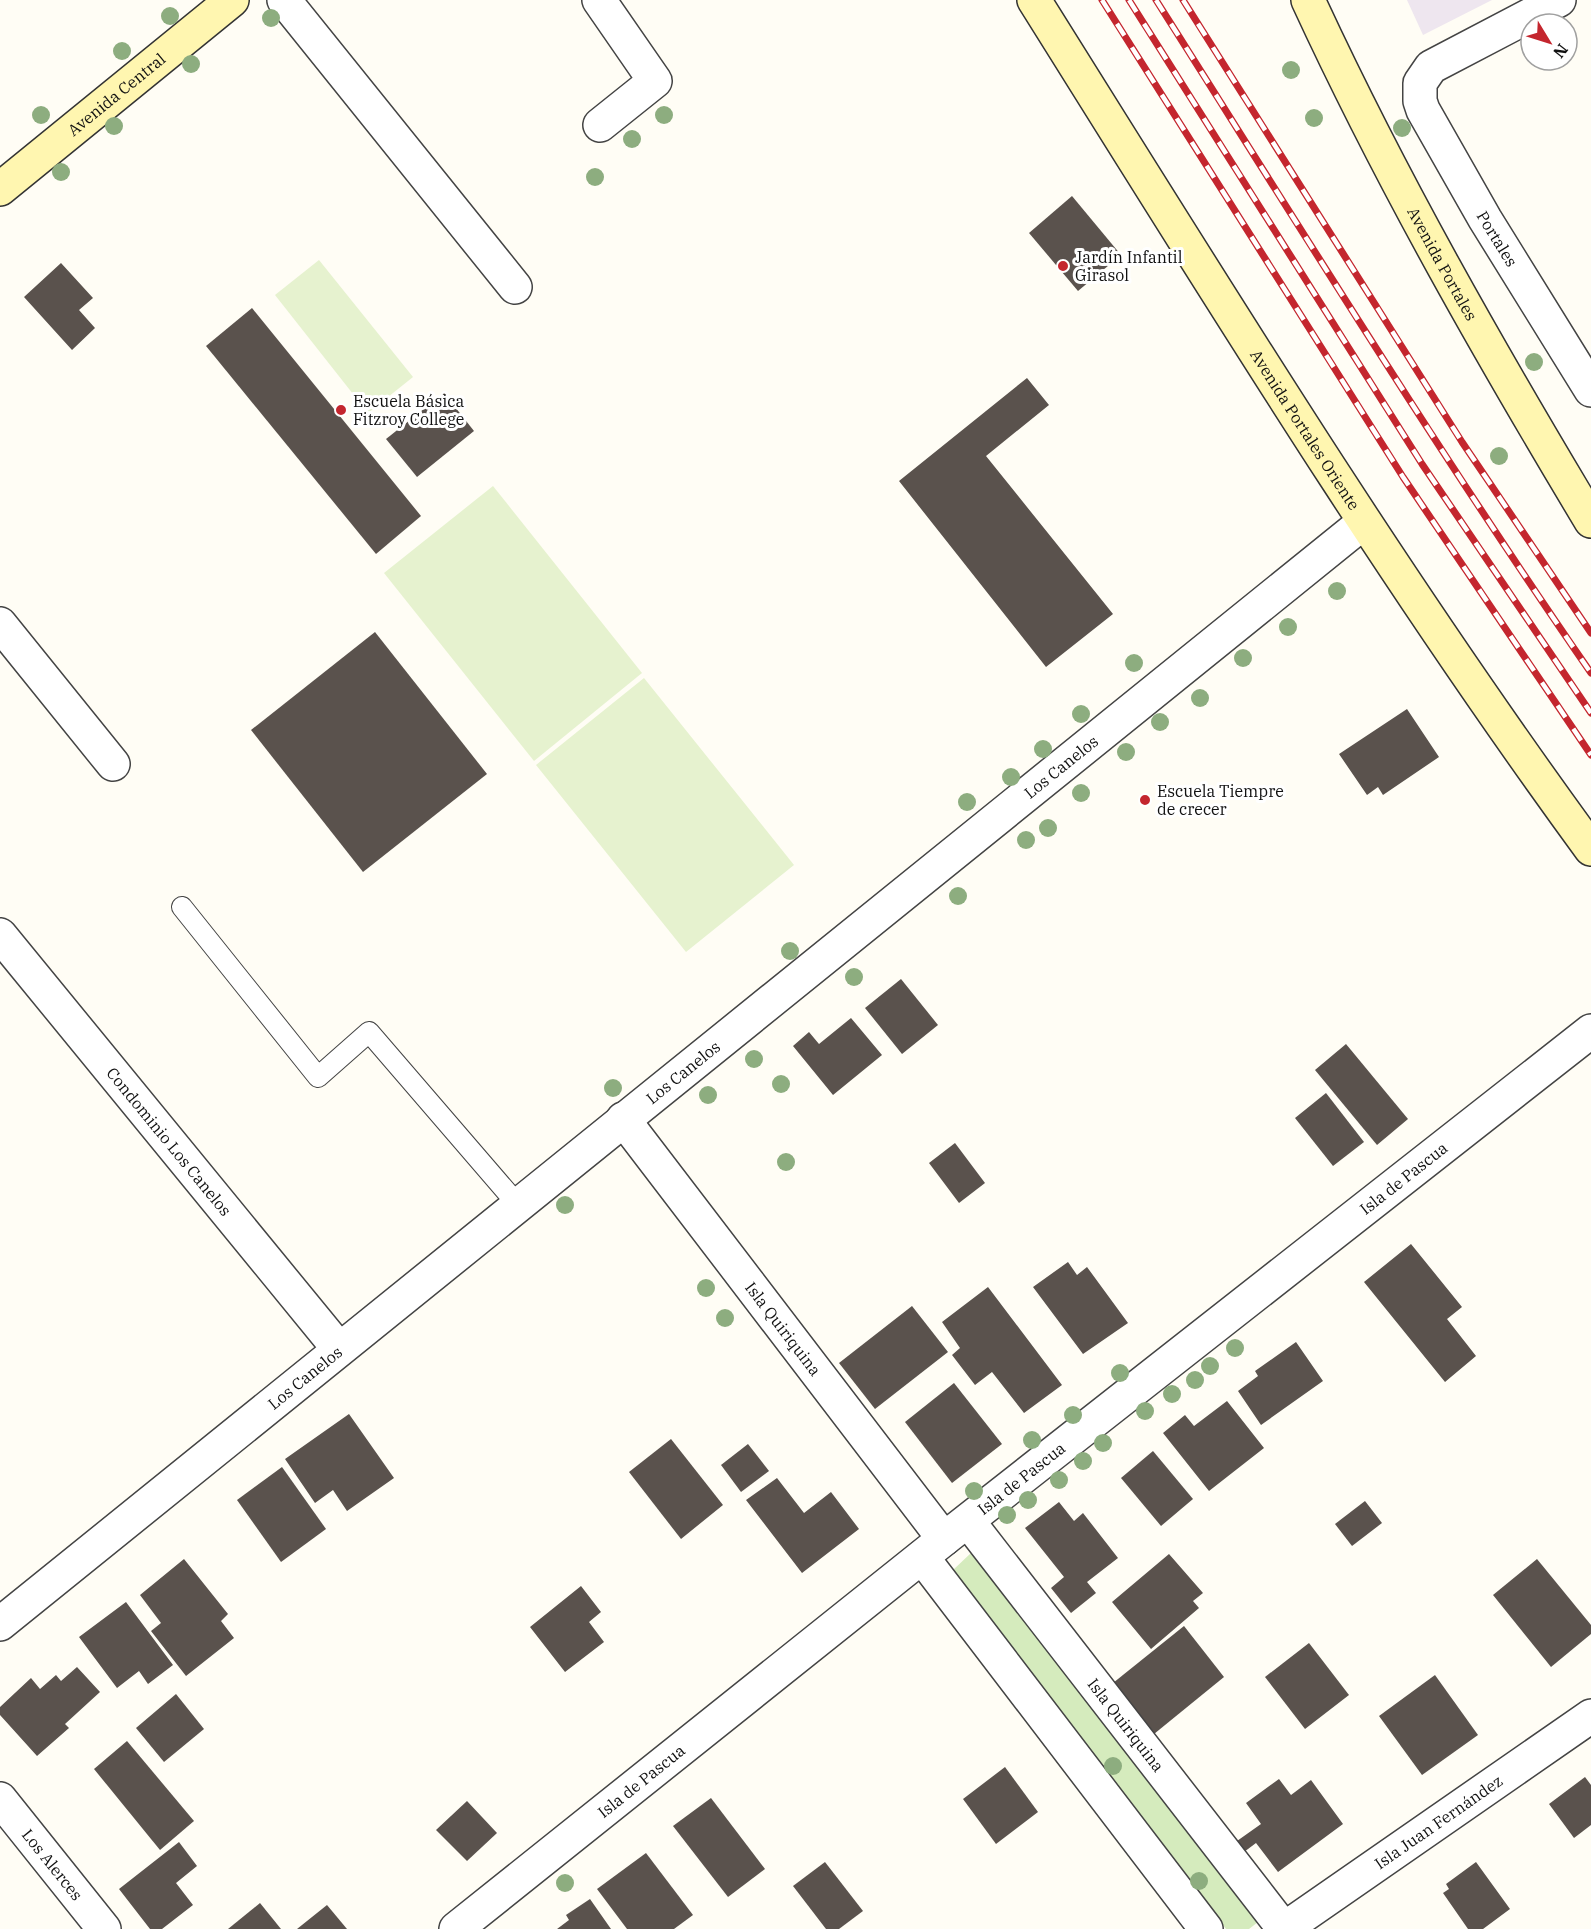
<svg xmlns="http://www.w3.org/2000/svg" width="1591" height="1929" font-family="'IBM Plex Serif',serif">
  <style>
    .industrial { fill: #eee6ef }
    .green { fill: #d5ebbd }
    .pitch { fill: #e6f2cf }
    .building { fill: #5a524d }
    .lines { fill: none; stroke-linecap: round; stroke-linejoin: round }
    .lane-casing { stroke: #444; stroke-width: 22 }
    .street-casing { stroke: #444; stroke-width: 36 }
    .secondary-casing { stroke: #333; stroke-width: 36 }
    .lane { stroke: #fff; stroke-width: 20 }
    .street { stroke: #fff; stroke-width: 33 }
    .secondary { stroke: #fff6b0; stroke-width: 33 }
    .rail-casing { stroke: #c4262e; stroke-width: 7 }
    .rail { stroke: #fff; stroke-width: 4.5; stroke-dasharray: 14; stroke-linecap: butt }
    .tree { fill: #8dad7f }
    .poi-dot { fill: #c4262e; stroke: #fff; stroke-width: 2 }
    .labels { text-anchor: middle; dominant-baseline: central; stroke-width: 6; stroke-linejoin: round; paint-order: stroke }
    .street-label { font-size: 16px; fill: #111; stroke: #fff }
    .poi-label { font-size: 16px; fill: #111; stroke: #fff; text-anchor: start }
  </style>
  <rect width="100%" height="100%" fill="#fffdf5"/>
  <polygon class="industrial" points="1407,0 1492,0 1423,35"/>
  <polygon class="green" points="971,1553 1258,1922 1249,1929 1226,1929 953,1570"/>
  <g class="pitch">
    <polygon points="319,260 413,377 368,413 275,295"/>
    <polygon points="493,486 642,673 534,761 384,573"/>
    <polygon points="644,678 794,865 686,952 536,765"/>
  </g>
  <g class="building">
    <polygon points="1072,196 1121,255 1078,291 1029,233"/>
    <polygon points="61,263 93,298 79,310 95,328 72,350 24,297"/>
    <polygon points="252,308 421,516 376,554 206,346"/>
    <polygon points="1027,378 1049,405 986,456 1113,614 1046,667 899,481"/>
    <polygon points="444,393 474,431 417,477 386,439"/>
    <polygon points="375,632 487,774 363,872 251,730"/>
    <polygon points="1407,709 1439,757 1383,795 1378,787 1367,795 1339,754"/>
    <polygon points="901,979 938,1025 902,1054 865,1008"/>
    <polygon points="851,1018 882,1055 833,1095 793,1046 809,1032 819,1044"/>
    <polygon points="1346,1044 1408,1119 1377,1145 1315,1070"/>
    <polygon points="1326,1093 1364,1142 1333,1166 1295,1118"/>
    <polygon points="955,1143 985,1183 959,1203 929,1163"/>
    <polygon points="1411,1244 1462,1307 1447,1319 1476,1356 1445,1382 1364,1282"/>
    <polygon points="1068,1262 1077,1275 1087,1267 1128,1323 1083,1354 1033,1287"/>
    <polygon points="988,1287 1062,1385 1024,1413 992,1372 975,1385 952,1355 960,1348 942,1322"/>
    <polygon points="912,1306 948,1352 875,1409 839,1363"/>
    <polygon points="1296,1342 1323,1381 1261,1425 1238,1391 1258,1376 1255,1371"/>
    <polygon points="954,1383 1002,1444 952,1483 905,1422"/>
    <polygon points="1227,1401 1264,1448 1209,1491 1163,1433 1185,1415 1194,1426"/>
    <polygon points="349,1414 394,1478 347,1511 333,1490 315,1503 285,1459"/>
    <polygon points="671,1439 723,1505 681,1539 629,1472"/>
    <polygon points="748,1444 769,1471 741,1492 721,1465"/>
    <polygon points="1153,1451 1193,1499 1161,1526 1121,1478"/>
    <polygon points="282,1467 326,1529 281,1562 237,1500"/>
    <polygon points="777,1478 804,1513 831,1492 859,1529 802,1573 746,1500"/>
    <polygon points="1365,1501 1382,1523 1352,1546 1335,1524"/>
    <polygon points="1059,1502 1074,1521 1083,1513 1118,1558 1087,1582 1096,1593 1071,1613 1051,1588 1064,1577 1025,1528"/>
    <polygon points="1169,1554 1203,1593 1193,1601 1199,1608 1151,1649 1112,1602"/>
    <polygon points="184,1559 228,1614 221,1621 234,1638 186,1676 151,1631 161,1623 140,1595"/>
    <polygon points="1537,1559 1591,1625 1591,1634 1551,1667 1493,1595"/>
    <polygon points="581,1586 601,1612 589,1622 604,1642 565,1672 530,1627"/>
    <polygon points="126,1602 173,1665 148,1684 139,1671 117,1688 79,1637"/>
    <polygon points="1184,1626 1224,1677 1154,1734 1113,1683"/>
    <polygon points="1309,1643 1349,1695 1305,1729 1265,1677"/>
    <polygon points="77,1667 100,1692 65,1724 69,1728 37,1756 0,1715 0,1707 31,1678 40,1689 56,1675 61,1681"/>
    <polygon points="1435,1675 1478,1735 1422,1775 1379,1716"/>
    <polygon points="176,1694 204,1729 164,1762 136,1728"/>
    <polygon points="127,1741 194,1821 160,1850 94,1769"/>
    <polygon points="1005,1767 1038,1812 996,1844 963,1799"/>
    <polygon points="1585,1777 1591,1785 1591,1825 1574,1838 1549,1804"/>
    <polygon points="1279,1779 1291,1795 1311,1780 1343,1824 1278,1872 1256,1843 1244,1852 1237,1841 1261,1824 1246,1803"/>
    <polygon points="711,1798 765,1869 728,1897 673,1826"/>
    <polygon points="467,1801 497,1833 467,1861 436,1830"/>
    <polygon points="179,1842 197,1866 176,1883 193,1905 162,1929 150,1929 119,1889"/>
    <polygon points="646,1853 693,1915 674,1929 627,1929 597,1889"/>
    <polygon points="825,1862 863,1911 839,1929 826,1929 793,1886"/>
    <polygon points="1476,1862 1510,1909 1483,1929 1468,1929 1443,1893 1449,1889 1446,1884"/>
    <polygon points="590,1899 611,1929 557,1929 569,1920 566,1915"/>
    <polygon points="260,1903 281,1929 228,1929"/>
    <polygon points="327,1905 347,1929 297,1929"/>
  </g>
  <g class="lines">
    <g class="lane-casing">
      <polyline id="lane" points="182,907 318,1077 369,1032 518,1205"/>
    </g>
    <g class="street-casing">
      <g id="street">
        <polyline points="284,0 515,287"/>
        <polyline points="599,0 655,81 600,125"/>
        <path id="s1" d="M1559,0L1431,67L1420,83V101L1423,110L1485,219L1591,390"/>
        <polyline points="0,624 113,764"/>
        <path id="s2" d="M0,935L339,1349"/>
        <path id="s3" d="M623,1119L944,1539"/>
        <path id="s4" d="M968,1521L1284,1929L1591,1716"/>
        <polyline points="922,1557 1206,1929"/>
        <path id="s5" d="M0,1624L1364,522"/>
        <path id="s6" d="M0,1799L104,1929"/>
        <path id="s7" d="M456,1929L944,1539L1591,1031"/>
      </g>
    </g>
    <g class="secondary-casing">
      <g id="secondary">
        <path id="s8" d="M1034,0C1214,287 1391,576 1591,849"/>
        <path id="s9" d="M1308,0C1391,180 1489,351 1591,521"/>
        <path id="s10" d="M0,189L232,0"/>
      </g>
    </g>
    <use href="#lane" class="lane"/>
    <use href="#street" class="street"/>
    <use href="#secondary" class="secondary"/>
    <g class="rail-casing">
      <g id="rail">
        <polyline points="1102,0 1403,477 1591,755"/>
        <polyline points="1129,0 1422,464 1591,713"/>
        <path d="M1156,0C1299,226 1439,453 1591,673"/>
        <polyline points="1183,0 1462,442 1591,633"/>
      </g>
    </g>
    <use href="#rail" class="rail"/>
  </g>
  <g class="tree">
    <circle cx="170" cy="16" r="9"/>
    <circle cx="271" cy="18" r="9"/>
    <circle cx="122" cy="51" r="9"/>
    <circle cx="191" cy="64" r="9"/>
    <circle cx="1291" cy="70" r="9"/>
    <circle cx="41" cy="115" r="9"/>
    <circle cx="664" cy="115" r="9"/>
    <circle cx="1314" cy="118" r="9"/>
    <circle cx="114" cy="126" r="9"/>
    <circle cx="1402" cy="128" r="9"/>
    <circle cx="632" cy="139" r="9"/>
    <circle cx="61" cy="172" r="9"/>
    <circle cx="595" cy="177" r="9"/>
    <circle cx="1534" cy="362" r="9"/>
    <circle cx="1499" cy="456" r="9"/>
    <circle cx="1337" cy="591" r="9"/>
    <circle cx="1288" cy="627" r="9"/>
    <circle cx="1243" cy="658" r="9"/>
    <circle cx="1134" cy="663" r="9"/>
    <circle cx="1200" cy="698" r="9"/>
    <circle cx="1081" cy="714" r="9"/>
    <circle cx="1160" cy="722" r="9"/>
    <circle cx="1043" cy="749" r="9"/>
    <circle cx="1126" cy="752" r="9"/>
    <circle cx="1011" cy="777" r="9"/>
    <circle cx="1081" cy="793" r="9"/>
    <circle cx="967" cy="802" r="9"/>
    <circle cx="1048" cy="828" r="9"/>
    <circle cx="1026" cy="840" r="9"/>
    <circle cx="958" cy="896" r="9"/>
    <circle cx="790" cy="951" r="9"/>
    <circle cx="854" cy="977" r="9"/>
    <circle cx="754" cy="1059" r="9"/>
    <circle cx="781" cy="1084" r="9"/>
    <circle cx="613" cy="1088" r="9"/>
    <circle cx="708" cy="1095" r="9"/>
    <circle cx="786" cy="1162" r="9"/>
    <circle cx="565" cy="1205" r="9"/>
    <circle cx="706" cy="1288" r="9"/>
    <circle cx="725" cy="1318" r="9"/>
    <circle cx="1235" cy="1348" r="9"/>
    <circle cx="1210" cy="1366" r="9"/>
    <circle cx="1120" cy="1373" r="9"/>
    <circle cx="1195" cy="1380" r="9"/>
    <circle cx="1172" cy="1394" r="9"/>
    <circle cx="1145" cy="1411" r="9"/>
    <circle cx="1073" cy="1415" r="9"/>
    <circle cx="1032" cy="1440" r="9"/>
    <circle cx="1103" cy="1443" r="9"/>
    <circle cx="1083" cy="1461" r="9"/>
    <circle cx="1059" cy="1480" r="9"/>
    <circle cx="974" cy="1491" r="9"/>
    <circle cx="1028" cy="1500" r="9"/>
    <circle cx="1007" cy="1515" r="9"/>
    <circle cx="1113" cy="1766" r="9"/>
    <circle cx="1199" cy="1881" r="9"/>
    <circle cx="565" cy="1883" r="9"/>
  </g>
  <g class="poi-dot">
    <circle cx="1063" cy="266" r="6"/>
    <circle cx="341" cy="410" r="6"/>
    <circle cx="1145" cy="800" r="6"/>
  </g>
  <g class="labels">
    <g class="street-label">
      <text stroke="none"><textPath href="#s10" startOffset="150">Avenida Central</textPath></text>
      <text stroke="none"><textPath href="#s1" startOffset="340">Portales</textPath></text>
      <text stroke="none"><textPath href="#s9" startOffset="296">Avenida Portales</textPath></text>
      <text stroke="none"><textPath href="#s8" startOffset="508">Avenida Portales Oriente</textPath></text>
      <text stroke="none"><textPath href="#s5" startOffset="1364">Los Canelos</textPath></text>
      <text stroke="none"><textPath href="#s5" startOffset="878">Los Canelos</textPath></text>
      <text stroke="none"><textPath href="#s2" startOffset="267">Condominio Los Canelos</textPath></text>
      <text stroke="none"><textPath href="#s7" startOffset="1209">Isla de Pascua</textPath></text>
      <text stroke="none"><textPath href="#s3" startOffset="264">Isla Quiriquina</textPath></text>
      <text stroke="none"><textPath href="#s5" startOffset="392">Los Canelos</textPath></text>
      <text stroke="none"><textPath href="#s7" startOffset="723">Isla de Pascua</textPath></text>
      <text stroke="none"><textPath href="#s4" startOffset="258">Isla Quiriquina</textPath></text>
      <text stroke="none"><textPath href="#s7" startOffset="237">Isla de Pascua</textPath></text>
      <text stroke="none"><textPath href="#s4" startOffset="704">Isla Juan Fernández</textPath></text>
      <text stroke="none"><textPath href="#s6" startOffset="84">Los Alerces</textPath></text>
    </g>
    <g class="poi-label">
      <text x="1075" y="257">Jardín Infantil<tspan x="1075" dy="18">Girasol</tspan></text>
      <text x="353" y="401">Escuela Básica<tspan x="353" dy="18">Fitzroy College</tspan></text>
      <text x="1157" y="791">Escuela Tiempre<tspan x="1157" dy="18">de crecer</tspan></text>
    </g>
  </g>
  <g transform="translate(1549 42) rotate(128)"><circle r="28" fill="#ffffff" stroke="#a0a0a0" stroke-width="1.5"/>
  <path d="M0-4.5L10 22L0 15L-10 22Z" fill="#c4262e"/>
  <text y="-9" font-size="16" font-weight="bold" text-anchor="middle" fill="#111111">N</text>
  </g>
</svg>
